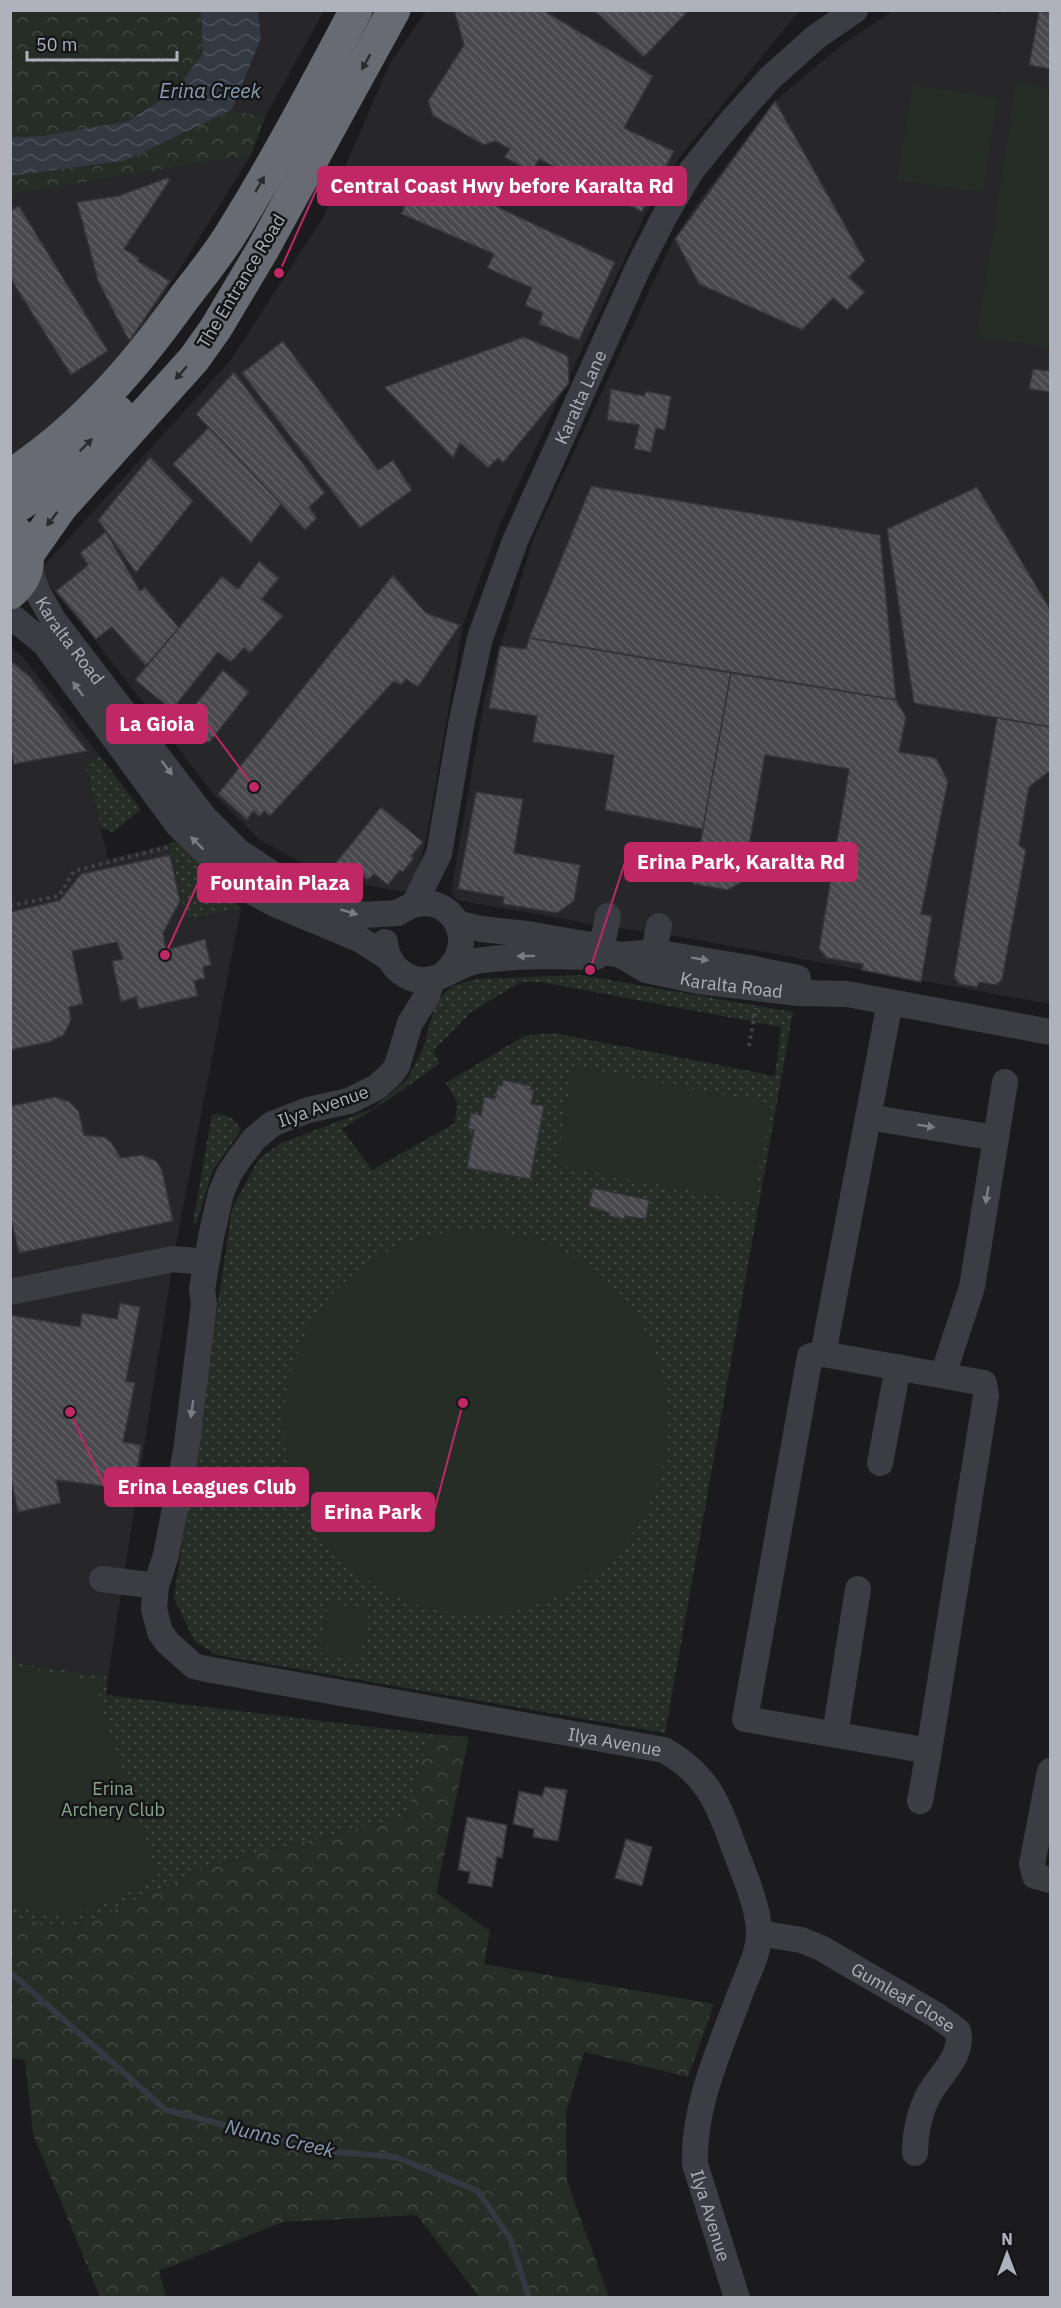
<svg xmlns="http://www.w3.org/2000/svg" width="1061" height="2308" font-family="'IBM Plex Sans',sans-serif">
  <style>
    .built { fill: #27272a }
    .grass { fill: url(#grass-dots); fill-rule: evenodd }
    .forest { fill: url(#forest-crowns) }
    .garden { fill: #252d26 }
    .water { fill: url(#water-waves) }
    .lines { fill: none; stroke-linecap: round; stroke-linejoin: round }
    .stream { stroke: #323940; stroke-width: 6 }
    .building { fill: url(#building-back-hatch); stroke: #353539; stroke-width: 1.5 }
    .path { stroke: #424449; stroke-width: 4; stroke-dasharray: 3 4.5; stroke-linecap: butt }
    .minor { stroke: #3c3d42; stroke-width: 26 }
    .highway { stroke: #696b72; stroke-width: 33 }
    .oneway { fill: #2b2b2e }
    .oneway2 { fill: #7b7d85 }
    .labels { text-anchor: middle; dominant-baseline: central; stroke-width: 5; stroke-linejoin: round; paint-order: stroke }
    .street-label { font-size: 18px; fill: #afb2bb; stroke: #161618 }
    .park-label { font-size: 18px; fill: #87a58a; stroke: #161618 }
    .water-label { font-size: 20px; font-style: italic; fill: #899eb3; stroke: #161618 }
    .leader { fill: none; stroke: #c02765; stroke-width: 2 }
    .callout-dot { fill: #c02765; stroke: #161618; stroke-width: 2 }
    .callout { fill: #c02765; stroke: #c02765; stroke-width: 2 }
    .callout-label { font-size: 20px; text-anchor: middle; font-weight: bold; fill: #fff }
  </style>
  <defs>
    <pattern id="grass-dots" width="8" height="8" patternUnits="userSpaceOnUse" patternTransform="scale(1.5)"><rect width="8" height="8" fill="#252d26"/><path d="M2 2h.1M6 6h.1" fill="none" stroke="#424944" stroke-width="1.8" stroke-linecap="round"/></pattern>
    <pattern id="forest-crowns" width="20" height="18" patternUnits="userSpaceOnUse" patternTransform="scale(1.5)"><rect width="20" height="18" fill="#252d26"/><path d="M2 6a3 3 0 1 1 6 0M12 15a3 3 0 1 1 6 0" fill="none" stroke="#424944"/></pattern>
    <pattern id="water-waves" width="16" height="10" patternUnits="userSpaceOnUse" patternTransform="scale(1.5)"><rect width="16" height="10" fill="#323940"/><path d="M0 5q4-4 8 0t8 0" fill="none" stroke="#4d535a"/></pattern>
    <pattern id="building-back-hatch" width="6" height="6" patternUnits="userSpaceOnUse" patternTransform="scale(1.5)"><rect width="6" height="6" fill="#48484d"/><path d="M-1 5l2 2M0 0l6 6M5-1l2 2" fill="none" stroke="#606065"/></pattern>
  </defs>
  <rect width="100%" height="100%" fill="#1b1b1d"/>
  <g class="built">
    <polygon points="991,10 999,14 1006,11 1050,11 1050,1004 681,937 597,925 457,900 451,892 485,696 534,537 672,242 699,201 775,101 844,43 893,11"/>
    <polygon points="258,11 324,11 265,117 232,110 261,38"/>
    <polygon points="426,11 799,11 679,158 646,213 501,522 463,625 426,840 414,885 403,892 333,879 261,841 214,795 98,644 38,572 230,361 324,216 389,65"/>
    <polygon points="251,155 132,346 81,408 11,460 11,194"/>
    <polygon points="10,647 22,656 100,756 85,764 108,859 169,844 187,919 241,908 175,1249 108,1677 11,1662"/>
  </g>
  <g class="grass">
    <polygon points="100,756 141,810 113,832 101,828 85,763"/>
    <polygon points="178,841 241,908 187,919 169,844"/>
    <path d="M582,975L793,1012L665,1733L217,1655L195,1642L174,1598L232,1209L258,1160L279,1144L374,1108L408,1078L424,1046L436,1002L452,986L476,979ZM521,982H541L781,1027L775,1076L554,1033L524,1036L446,1083L457,1102L455,1123L372,1170L342,1129L397,1094L440,1063L433,1051L471,1012Z"/>
    <path d="M212,1114C226,1114 234,1117 241,1130L212,1172L196,1224L193,1223Z"/>
    <polygon points="10,1662 108,1677 106,1695 430,1734 406,1816 208,1866 73,1929 11,1917"/>
  </g>
  <g class="forest">
    <polygon points="10,11 201,11 203,54 173,92 128,121 42,136 11,137"/>
    <polygon points="232,110 265,117 251,155 11,194 11,176 124,161"/>
    <polygon points="430,1734 469,1737 436,1893 490,1931 484,1964 714,2004 688,2077 584,2052 566,2112 567,2181 609,2297 478,2297 477,2294 417,2215 283,2222 159,2271 166,2297 100,2297 33,2134 25,2060 11,2058 11,1917 73,1929 208,1866 406,1816"/>
  </g>
  <g class="garden">
    <polygon points="1016,84 1050,89 1050,347 977,337"/>
    <polygon points="913,85 997,98 983,192 897,180"/>
    <polygon points="573,1066 771,1104 753,1203 556,1165"/>
    <circle cx="476" cy="1422" r="192"/>
    <polygon points="329,1602 370,1611 359,1661 318,1652"/>
    <polygon points="11,1666 100,1681 98,1700 159,1878 71,1919 11,1906"/>
  </g>
  <polygon class="water" points="201,11 258,11 261,38 232,110 124,161 11,176 11,137 42,136 128,121 173,92 203,54"/>
  <g class="lines">
    <polyline class="stream" points="10,1972 166,2110 325,2151 396,2157 478,2191 510,2238 529,2298"/>
  </g>
  <g class="building">
    <polygon points="454,10 543,10 653,76 624,128 674,151 642,212 539,159 532,172 504,157 510,149 495,141 484,145 433,116 428,101 464,45"/>
    <polygon points="594,10 689,10 644,57"/>
    <polygon points="1039,11 1050,13 1050,69 1029,65"/>
    <polygon points="775,101 865,261 849,277 865,292 847,310 833,298 802,330 699,284 675,239"/>
    <polygon points="423,172 615,262 579,340 539,324 543,313 525,305 532,288 487,268 494,254 401,214"/>
    <polygon points="167,178 170,180 124,249 139,258 138,261 170,281 130,340 128,339 98,281 77,202 118,196"/>
    <polygon points="19,206 108,351 71,375 10,278 10,211"/>
    <polygon points="524,337 568,356 569,383 503,463 498,458 488,468 460,443 453,458 384,387"/>
    <polygon points="283,341 378,470 393,460 412,490 360,528 242,373"/>
    <polygon points="1033,369 1050,371 1050,392 1029,389"/>
    <polygon points="234,372 325,493 309,507 317,518 305,530 196,414"/>
    <polygon points="611,389 644,396 646,391 671,396 665,430 656,428 651,452 634,449 639,425 607,420"/>
    <polygon points="209,427 281,504 251,543 173,464"/>
    <polygon points="150,457 193,501 136,573 98,520"/>
    <polygon points="591,486 880,535 896,700 529,638"/>
    <polygon points="977,487 1050,609 1050,727 914,703 887,529"/>
    <polygon points="106,532 140,591 145,587 179,628 146,666 112,627 96,639 56,591 88,565 80,553"/>
    <polygon points="259,561 279,578 262,599 283,616 250,653 244,648 231,662 218,652 172,710 135,680 222,576 238,589"/>
    <polygon points="393,575 426,613 460,625 418,687 406,679 401,685 394,681 270,816 264,811 260,817 253,811 247,820 218,794"/>
    <polygon points="529,638 731,673 703,829 605,810 614,755 533,742 537,716 489,708 500,646 526,649"/>
    <polygon points="10,660 30,677 87,751 14,764 10,748"/>
    <polygon points="223,670 249,692 209,743 183,720"/>
    <polygon points="731,673 896,700 906,717 899,752 936,758 948,781 921,914 932,916 921,982 862,970 863,964 827,958 819,949 849,769 765,755 743,881 728,890 693,884"/>
    <polygon points="997,718 1050,727 1050,771 1029,787 1019,845 1026,850 1002,980 996,985 979,982 977,987 959,984 954,976"/>
    <polygon points="476,792 523,799 514,853 580,865 574,901 557,913 503,904 504,897 458,889"/>
    <polygon points="381,807 423,842 411,856 414,858 403,872 400,870 388,885 374,874 368,880 355,869 349,876 335,864"/>
    <polygon points="170,855 180,901 163,933 166,950 205,939 211,965 203,967 205,978 194,981 198,996 139,1009 136,997 121,1002 112,961 123,959 117,942 72,951 83,1004 69,1007 71,1020 64,1035 49,1042 10,1050 10,912 60,900 81,874"/>
    <polygon points="503,1080 531,1086 530,1090 534,1090 531,1104 544,1106 530,1179 467,1168 474,1130 468,1128 471,1113 481,1115 484,1097 495,1099 498,1085 502,1086"/>
    <polygon points="55,1097 70,1102 79,1112 84,1135 104,1137 111,1142 121,1158 142,1155 156,1161 162,1170 173,1221 19,1253 10,1215 10,1106"/>
    <polygon points="593,1188 649,1200 646,1219 625,1216 625,1219 609,1216 610,1213 589,1206"/>
    <polygon points="120,1303 140,1307 126,1381 135,1383 123,1442 141,1445 134,1490 56,1480 61,1503 18,1512 10,1474 10,1315 80,1327 82,1313 117,1319"/>
    <polygon points="545,1787 567,1790 558,1841 533,1837 534,1829 513,1824 519,1791 542,1796"/>
    <polygon points="467,1817 507,1825 502,1858 497,1857 492,1887 468,1883 470,1872 458,1870"/>
    <polygon points="626,1839 652,1847 642,1886 615,1878"/>
  </g>
  <g class="lines">
    <g class="path">
      <polyline points="10,906 59,896 74,871 169,847"/>
      <polyline points="749,1046 756,1008"/>
    </g>
    <g class="minor">
      <path id="s1" d="M28,565L37,591L54,621L204,817L238,851L286,883L338,908L364,915L398,913"/>
      <polyline points="10,615 45,644 178,825 221,867 251,891 275,904 361,940 389,958"/>
      <path id="s2" d="M414,904L439,854L462,720L480,638L515,541L638,268L663,219L691,171L730,123L770,78L816,37L855,10"/>
      <path d="M401,911C443,883 484,937 446,972"/>
      <polyline points="457,923 481,929 528,934 596,946 604,952 621,955 654,952 749,968 798,978"/>
      <path d="M385,942C386,961 400,977 419,980C440,982 457,965 476,961C516,955 556,956 596,957L604,952"/>
      <polyline points="596,946 604,936 608,916"/>
      <polyline points="654,952 659,926"/>
      <path id="s3" d="M621,955L646,970L698,981L799,993L847,994L1050,1032"/>
      <path id="s4" d="M432,979L427,996L410,1023L397,1066L392,1073L377,1087L349,1101L308,1110L272,1124L254,1139L239,1159L229,1174L221,1193L211,1237L202,1289L204,1304L186,1451L166,1555L156,1586L154,1609L160,1632L168,1643L194,1666L206,1669L664,1750C705,1773 717,1800 732,1842C741,1868 759,1905 759,1933C759,1954 747,1975 740,1994C720,2049 693,2105 695,2164L737,2298"/>
      <polyline points="868,1117 996,1138"/>
      <polyline points="10,1292 173,1259 206,1262"/>
      <polyline points="823,1354 890,1002"/>
      <polyline points="943,1375 972,1287 1005,1082"/>
      <polyline points="880,1463 898,1367"/>
      <polyline points="102,1579 156,1586"/>
      <polyline points="835,1734 858,1589"/>
      <polyline points="1050,1771 1032,1864 1035,1876 1050,1880"/>
      <polyline points="920,1801 929,1751 986,1396 984,1383 823,1354 810,1356 745,1719 929,1751"/>
      <path id="s5" d="M759,1933L801,1940L821,1948L936,2015L958,2031C964,2055 940,2075 929,2094C919,2113 915,2131 915,2153"/>
    </g>
    <g class="highway">
      <path d="M10,476C79,431 133,369 181,302C198,279 217,257 232,232C277,160 316,85 356,10"/>
      <polyline points="10,511 33,496 118,412"/>
      <polyline points="28,554 61,507 194,359 216,328 263,249 394,10"/>
      <path d="M10,593C30,577 33,554 18,534"/>
    </g>
  </g>
  <defs><path id="oneway-solid" d="M-6-.8H1V-3.2L6.5 0L1 3.2V.8H-6Z" transform="scale(1.5)"/></defs>
  <g class="oneway">
    <use href="#oneway-solid" transform="translate(366 62) rotate(119)"/>
    <use href="#oneway-solid" transform="translate(260 184) rotate(-60)"/>
    <use href="#oneway-solid" transform="translate(181 373) rotate(131)"/>
    <use href="#oneway-solid" transform="translate(86 445) rotate(-45)"/>
    <use href="#oneway-solid" transform="translate(52 519) rotate(127)"/>
  </g>
  <g class="oneway2">
    <use href="#oneway-solid" transform="translate(78 689) rotate(-126)"/>
    <use href="#oneway-solid" transform="translate(167 768) rotate(53)"/>
    <use href="#oneway-solid" transform="translate(197 843) rotate(-135)"/>
    <use href="#oneway-solid" transform="translate(349 912) rotate(16)"/>
    <use href="#oneway-solid" transform="translate(526 956) rotate(179)"/>
    <use href="#oneway-solid" transform="translate(700 959) rotate(9)"/>
    <use href="#oneway-solid" transform="translate(926 1126) rotate(9)"/>
    <use href="#oneway-solid" transform="translate(987 1195) rotate(99)"/>
    <use href="#oneway-solid" transform="translate(192 1409) rotate(98)"/>
  </g>
  <g class="labels">
    <g class="street-label">
      <text transform="translate(241 281) rotate(-59)">The Entrance Road</text>
      <text stroke="none"><textPath href="#s2" startOffset="537">Karalta Lane</textPath></text>
      <text stroke="none"><textPath href="#s1" startOffset="87">Karalta Road</textPath></text>
      <text stroke="none"><textPath href="#s3" startOffset="116">Karalta Road</textPath></text>
      <text transform="translate(323 1106) rotate(-19)">Ilya Avenue</text>
      <text stroke="none"><textPath href="#s4" startOffset="1245">Ilya Avenue</textPath></text>
      <text stroke="none"><textPath href="#s5" startOffset="160">Gumleaf Close</textPath></text>
      <text stroke="none"><textPath href="#s4" startOffset="1803">Ilya Avenue</textPath></text>
    </g>
    <g class="park-label">
      <text x="113" y="1788">Erina<tspan x="113" dy="21">Archery Club</tspan></text>
    </g>
    <g class="water-label">
      <text x="210" y="90">Erina Creek</text>
      <text transform="translate(280 2138) rotate(13)">Nunns Creek</text>
    </g>
  </g>
  <path class="leader" d="M279 273L318 186M254 787L207 724M590 970L625 862M165 955L198 883M70 1412L105 1487M463 1403L434 1512"/>
  <g class="callout-dot">
    <circle cx="279" cy="273" r="6"/>
    <circle cx="254" cy="787" r="6"/>
    <circle cx="590" cy="970" r="6"/>
    <circle cx="165" cy="955" r="6"/>
    <circle cx="70" cy="1412" r="6"/>
    <circle cx="463" cy="1403" r="6"/>
  </g>
  <g class="callout">
    <rect x="318" y="167" width="368" height="38" rx="6"/>
    <rect x="107" y="705" width="100" height="38" rx="6"/>
    <rect x="625" y="843" width="232" height="38" rx="6"/>
    <rect x="198" y="864" width="164" height="38" rx="6"/>
    <rect x="105" y="1468" width="203" height="38" rx="6"/>
    <rect x="312" y="1493" width="122" height="38" rx="6"/>
  </g>
  <g class="callout-label">
    <text x="502" y="193">Central Coast Hwy before Karalta Rd</text>
    <text x="157" y="731">La Gioia</text>
    <text x="741" y="869">Erina Park, Karalta Rd</text>
    <text x="280" y="890">Fountain Plaza</text>
    <text x="207" y="1494">Erina Leagues Club</text>
    <text x="373" y="1519">Erina Park</text>
  </g>
  <rect width="1061" height="2308" fill="none" stroke="#afb2bb" stroke-width="24"/>
  <g transform="translate(1007 2254)" stroke="#161618" stroke-width="4.5" paint-order="stroke">
  <path d="M0-4.5L10 22L0 15L-10 22Z" fill="#afb2bb"/>
  <text y="-9" font-size="16" font-weight="bold" text-anchor="middle" fill="#afb2bb">N</text>
  </g>
  <path d="M27 51v9h150v-9" fill="none" stroke="#afb2bb" stroke-width="3"/>
  <text x="36" y="51" font-size="18" fill="#afb2bb" stroke="#161618" stroke-width="4.5" paint-order="stroke">50 m</text>
</svg>
